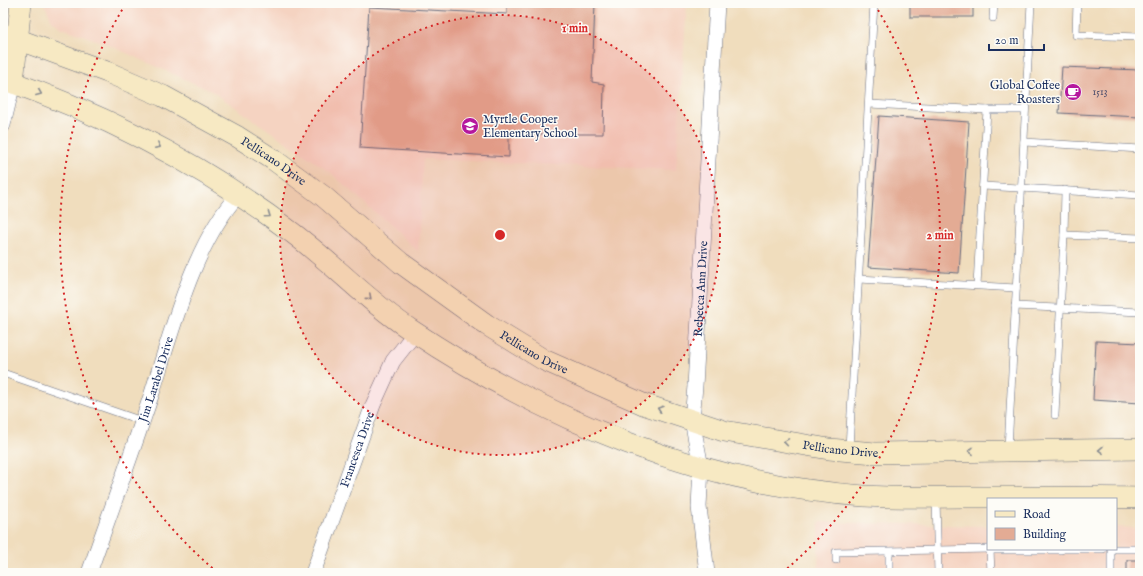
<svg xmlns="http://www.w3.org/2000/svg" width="1143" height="576" font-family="'IM FELL English',serif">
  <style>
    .built { fill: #f5d3c1 }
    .building { fill: #e3ab94 }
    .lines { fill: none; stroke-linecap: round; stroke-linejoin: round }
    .lane-casing { stroke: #666c7f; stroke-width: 8 }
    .street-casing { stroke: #666c7f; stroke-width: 16 }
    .secondary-casing { stroke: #666c7f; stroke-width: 22 }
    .lane { stroke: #fff; stroke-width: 7 }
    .street { stroke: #fff; stroke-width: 15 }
    .secondary { stroke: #f7e9c3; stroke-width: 21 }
    .oneway { stroke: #898c90 }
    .ring { fill: none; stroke: #d62828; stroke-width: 2; stroke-dasharray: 2 4 }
    .labels { text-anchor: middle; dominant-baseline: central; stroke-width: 3; stroke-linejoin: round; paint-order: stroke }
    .number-label { font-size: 10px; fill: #4d4e6c }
    .poi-label { font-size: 12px; fill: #1b2f5e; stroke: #fdfcf7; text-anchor: end }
    .street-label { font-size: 12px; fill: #1b2f5e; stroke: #fdfcf7 }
    .centre { fill: #d62828; stroke: #fdfcf7; stroke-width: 2 }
    .ring-label { font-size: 12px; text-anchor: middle; font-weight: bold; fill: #d62828; stroke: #fdfcf7; stroke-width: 3; stroke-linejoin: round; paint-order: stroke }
  </style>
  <rect width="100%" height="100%" fill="#fdfcf7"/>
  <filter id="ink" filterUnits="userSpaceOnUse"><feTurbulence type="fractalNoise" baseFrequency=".025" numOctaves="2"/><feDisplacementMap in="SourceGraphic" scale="8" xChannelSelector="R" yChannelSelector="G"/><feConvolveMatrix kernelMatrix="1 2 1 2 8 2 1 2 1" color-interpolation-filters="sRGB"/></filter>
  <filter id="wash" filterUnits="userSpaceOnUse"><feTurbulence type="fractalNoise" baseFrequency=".012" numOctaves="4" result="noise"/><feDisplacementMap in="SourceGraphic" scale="16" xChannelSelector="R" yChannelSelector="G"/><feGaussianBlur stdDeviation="0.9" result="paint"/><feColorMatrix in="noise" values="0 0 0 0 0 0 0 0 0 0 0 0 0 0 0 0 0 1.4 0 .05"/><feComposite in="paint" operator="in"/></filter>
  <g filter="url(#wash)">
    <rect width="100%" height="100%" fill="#f0ddbd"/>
    <g class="built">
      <polygon points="44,3 687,3 676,170 423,159 418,251 331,173 213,92 102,42 62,28 52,21"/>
      <polygon points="819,522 988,526 988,549 1116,549 1116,527 1140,528 1140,573 818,573"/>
    </g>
    <g id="blocks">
      <g class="building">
        <polygon points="483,3 595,3 592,82 604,84 603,134 509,134 509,157 360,148 369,7 507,14 507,5"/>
        <rect x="910" y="3" width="63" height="14"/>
        <polygon points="1062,67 1140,70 1140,117 1059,113"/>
        <polygon points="879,116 969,122 959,273 868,267"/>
        <polygon points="1096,341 1140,343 1140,403 1093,400"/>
        <rect x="1127" y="560" width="13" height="13"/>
      </g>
    </g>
  </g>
  <g filter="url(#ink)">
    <use href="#blocks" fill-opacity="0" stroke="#666c7f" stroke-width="1"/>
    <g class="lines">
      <g class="lane-casing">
        <g id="lane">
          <polyline points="1077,3 1076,35 1140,37"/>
          <polyline points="993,18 994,3"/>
          <polyline points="869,104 987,110"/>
          <polyline points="1024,142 1140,149"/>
          <polyline points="983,186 1140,195"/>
          <polyline points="1064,235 1065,190"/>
          <polyline points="859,279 1016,288"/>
          <polyline points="977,285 987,110 1025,110"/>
          <polyline points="1015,306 1140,312"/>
          <polyline points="3,373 142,421"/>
          <polyline points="1055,415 1064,235 1140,238"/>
          <polyline points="849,448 874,3"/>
          <polyline points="1008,449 1031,3"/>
          <polyline points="936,499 938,573"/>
          <polyline points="1061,549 1103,549"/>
          <polyline points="1111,549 1111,573"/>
          <polyline points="1116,549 1140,549"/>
          <polyline points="889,552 889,573"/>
          <polyline points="836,560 836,552 990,549"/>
          <polyline points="991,573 990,550 1061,550"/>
        </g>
      </g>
      <g class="street-casing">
        <g id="street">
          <polyline points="3,125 13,83"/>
          <path id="s1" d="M89,573C110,513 132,453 152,393C172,331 194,242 239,194"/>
          <path id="s2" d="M313,573L373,405L393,361L415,333"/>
          <path id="s3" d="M707,573L699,507L701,467L692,420L695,386L717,3"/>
        </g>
      </g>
      <g class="secondary-casing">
        <g id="secondary">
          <path id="s4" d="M3,34L107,72L163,96L238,137L274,160L323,196L401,263L487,325L544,360L643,404L724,431L829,449L875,453L1140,449"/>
          <path d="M3,79C106,115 203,165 290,231C332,262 367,301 411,330C546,420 701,485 864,496C898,498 931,497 965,497C1023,497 1082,497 1140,498"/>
          <polyline points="13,83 21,3"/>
        </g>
      </g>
      <use href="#lane" class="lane"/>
      <use href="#street" class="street"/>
      <use href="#secondary" class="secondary"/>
    </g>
    <defs><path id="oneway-chevron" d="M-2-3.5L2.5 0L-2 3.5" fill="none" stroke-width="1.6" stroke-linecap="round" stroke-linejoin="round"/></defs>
    <g class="oneway">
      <use href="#oneway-chevron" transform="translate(39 93) rotate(22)"/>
      <use href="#oneway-chevron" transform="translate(158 146) rotate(27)"/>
      <use href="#oneway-chevron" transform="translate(268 215) rotate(35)"/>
      <use href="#oneway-chevron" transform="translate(369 297) rotate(41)"/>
      <use href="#oneway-chevron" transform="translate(660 409) rotate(-162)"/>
      <use href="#oneway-chevron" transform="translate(786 442) rotate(-171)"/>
      <use href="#oneway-chevron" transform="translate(1101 450) rotate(179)"/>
      <use href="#oneway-chevron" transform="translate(971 451) rotate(179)"/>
    </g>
  </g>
  <circle cx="500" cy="235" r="220" fill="#d62828" fill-opacity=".12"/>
  <g class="ring">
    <circle cx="500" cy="235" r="220"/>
    <path d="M217 572A440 440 0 0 1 125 5M875 5A440 440 0 0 1 783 572"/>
  </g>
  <defs>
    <g id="cafe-disc" transform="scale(0.9)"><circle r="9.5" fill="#b5179e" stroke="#fdfcf7"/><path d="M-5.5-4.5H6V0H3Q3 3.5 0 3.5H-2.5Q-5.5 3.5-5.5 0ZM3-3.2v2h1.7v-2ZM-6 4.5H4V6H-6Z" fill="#fff"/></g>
    <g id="school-disc" transform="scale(0.9)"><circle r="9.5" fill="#b5179e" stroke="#fdfcf7"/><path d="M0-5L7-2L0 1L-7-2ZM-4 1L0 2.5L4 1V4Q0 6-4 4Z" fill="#fff"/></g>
  </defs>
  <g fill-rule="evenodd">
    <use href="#cafe-disc" x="1073" y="92"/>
    <use href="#school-disc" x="470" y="126"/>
  </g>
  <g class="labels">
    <g class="number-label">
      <text x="1100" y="92">1513</text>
    </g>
    <g class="poi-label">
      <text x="1060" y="85">Global Coffee<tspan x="1060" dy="14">Roasters</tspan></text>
      <text x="483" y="119" text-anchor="start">Myrtle Cooper<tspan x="483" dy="14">Elementary School</tspan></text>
    </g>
    <g class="street-label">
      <text stroke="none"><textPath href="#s4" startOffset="300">Pellicano Drive</textPath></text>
      <text stroke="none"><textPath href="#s3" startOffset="286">Rebecca Ann Drive</textPath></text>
      <text stroke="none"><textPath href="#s4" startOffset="624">Pellicano Drive</textPath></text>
      <text stroke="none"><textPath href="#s1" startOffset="205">Jim Larabel Drive</textPath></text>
      <text stroke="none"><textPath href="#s4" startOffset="948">Pellicano Drive</textPath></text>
      <text stroke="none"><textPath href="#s2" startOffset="131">Francesca Drive</textPath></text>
    </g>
  </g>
  <circle cx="500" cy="235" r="6" class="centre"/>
  <g class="ring-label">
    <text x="575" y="32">1 min</text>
    <text x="940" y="239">2 min</text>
  </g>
  <rect width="1143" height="576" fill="none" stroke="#fdfcf7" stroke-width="16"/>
  <rect x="987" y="498" width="130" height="52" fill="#fdfcf7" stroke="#a3aaba"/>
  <rect x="995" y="511" width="20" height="6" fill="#f7e9c3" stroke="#a3aaba"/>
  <text x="1023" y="518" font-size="12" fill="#1b2f5e">Road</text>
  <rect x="995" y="528" width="20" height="12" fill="#e3ab94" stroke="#a3aaba"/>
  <text x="1023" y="538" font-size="12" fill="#1b2f5e">Building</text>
  <path d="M989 44v6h55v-6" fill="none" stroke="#1b2f5e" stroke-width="2"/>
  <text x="995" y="44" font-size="12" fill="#1b2f5e" stroke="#fdfcf7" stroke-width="3" paint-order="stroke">20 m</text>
</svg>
